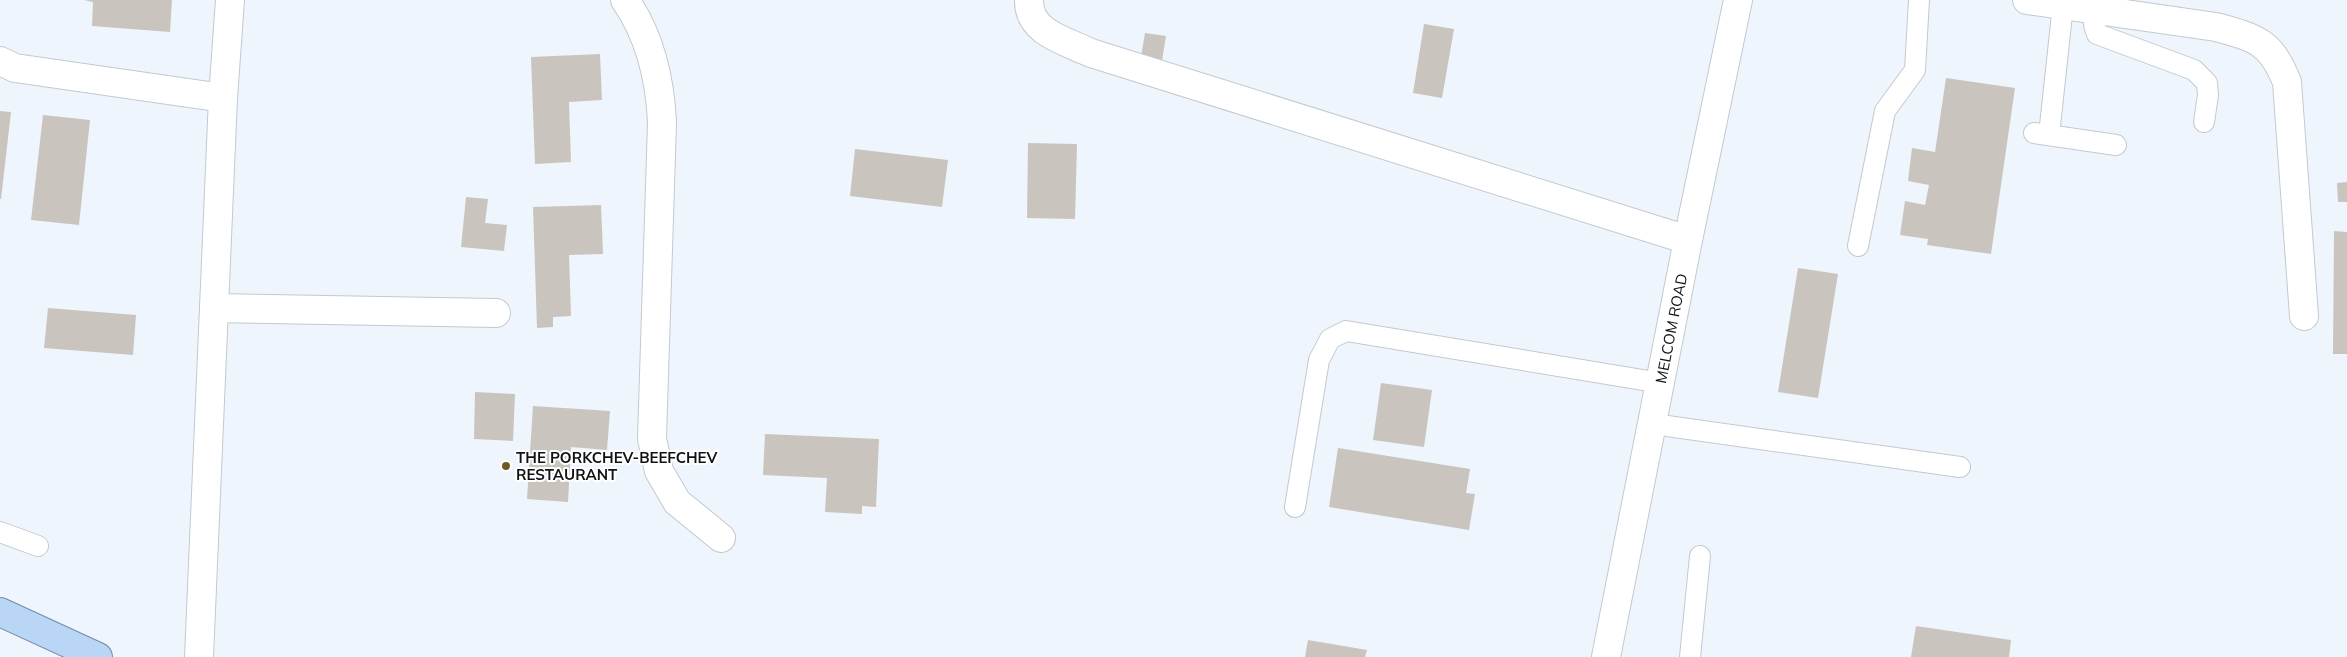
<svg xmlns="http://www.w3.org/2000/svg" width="2347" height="657" font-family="Mulish,sans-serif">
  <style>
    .building { fill: #c9c5be }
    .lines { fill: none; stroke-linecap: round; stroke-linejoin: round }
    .service-casing { stroke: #c3c9cf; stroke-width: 22 }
    .minor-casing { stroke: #c3c9cf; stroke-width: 30 }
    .secondary-casing { stroke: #c3c9cf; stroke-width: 30 }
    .trunk-casing { stroke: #738aa6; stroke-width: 30 }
    .service { stroke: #fff; stroke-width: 20 }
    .minor { stroke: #fff; stroke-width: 28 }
    .secondary { stroke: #fff; stroke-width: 28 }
    .trunk { stroke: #bad6f7; stroke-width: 28 }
    .poi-dot { fill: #6e5a29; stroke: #fff; stroke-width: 2 }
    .labels { text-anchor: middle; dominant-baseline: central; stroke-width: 4; stroke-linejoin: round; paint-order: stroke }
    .street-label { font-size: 15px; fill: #101214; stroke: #fff }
    .poi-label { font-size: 15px; font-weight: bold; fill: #101214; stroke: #fff; text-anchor: start }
  </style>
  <rect width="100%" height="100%" fill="#eff5fc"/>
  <g class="building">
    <polygon points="84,0 172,0 170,32 92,26 93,2"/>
    <polygon points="1424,24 1454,29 1442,98 1413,93"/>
    <polygon points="1145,33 1166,36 1162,61 1141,57"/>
    <polygon points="600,54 602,100 569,102 571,162 535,164 531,57"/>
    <polygon points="1946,78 2015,88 1991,254 1927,245 1928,239 1900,235 1905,201 1925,205 1929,185 1908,181 1912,148 1935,152"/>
    <polygon points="0,111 11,112 1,199 0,199"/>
    <polygon points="43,115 90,120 79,225 31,220"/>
    <polygon points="1028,143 1077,144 1075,219 1027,218"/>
    <polygon points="855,149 948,160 942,207 850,196"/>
    <polygon points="2347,182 2347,202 2338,202 2337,183"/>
    <polygon points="466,197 488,199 485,223 507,225 504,251 461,247"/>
    <polygon points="601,205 603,254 569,255 571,316 553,317 553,327 537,328 533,207"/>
    <polygon points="2334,231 2347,232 2347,354 2333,354"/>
    <polygon points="1798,268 1838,274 1818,398 1778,392"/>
    <polygon points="48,308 136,315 133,355 44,348"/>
    <polygon points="1381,383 1432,390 1424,447 1373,440"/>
    <polygon points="475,392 515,394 513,441 474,439"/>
    <polygon points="533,406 610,411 607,450 571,447 568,502 527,499"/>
    <polygon points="765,434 879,439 876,507 862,506 862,514 825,512 827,478 763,475"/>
    <polygon points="1338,448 1470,469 1466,493 1475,494 1469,530 1329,507"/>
    <polygon points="1916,626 2011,640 2009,657 1911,657"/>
    <polygon points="1308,640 1367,650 1365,657 1305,657"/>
  </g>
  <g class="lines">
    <g class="service-casing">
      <g id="service">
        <polyline points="2094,10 2094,25 2097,34 2194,70 2207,83 2208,95 2204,122"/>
        <polyline points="2034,133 2116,145"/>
        <polyline points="2049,135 2063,5"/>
        <polyline points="1858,246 1885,111 1915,70 1919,0"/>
        <polyline points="1653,424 1960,467"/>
        <polyline points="1295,507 1319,360 1330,339 1346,331 1661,383"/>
        <polyline points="0,532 38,546"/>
        <polyline points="1690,657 1700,556"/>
      </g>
    </g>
    <g class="minor-casing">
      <g id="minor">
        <path d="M625,0C650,36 660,80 662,122L652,439L659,471L677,502L721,538"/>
        <path d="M1029,0C1028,33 1066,41 1091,53L1688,240"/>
        <path d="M2027,0L2216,27C2257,38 2271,42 2287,82L2304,316"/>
        <polyline points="0,61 15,68 223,98"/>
        <polyline points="214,308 496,313"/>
        <polyline points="199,657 223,98 230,0"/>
      </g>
    </g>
    <g class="secondary-casing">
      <g id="secondary">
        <path id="s1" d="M1606,657L1688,240L1738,0"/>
      </g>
    </g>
    <g class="trunk-casing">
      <polyline id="trunk" points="0,612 98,657"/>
    </g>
    <use href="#service" class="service"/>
    <use href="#minor" class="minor"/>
    <use href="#secondary" class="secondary"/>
    <use href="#trunk" class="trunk"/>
  </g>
  <circle class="poi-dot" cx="506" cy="466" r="5"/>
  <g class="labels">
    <g class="street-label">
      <text stroke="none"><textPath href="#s1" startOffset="335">MELCOM ROAD</textPath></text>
    </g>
    <g class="poi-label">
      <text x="516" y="457">THE PORKCHEV-BEEFCHEV<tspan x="516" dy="17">RESTAURANT</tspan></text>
    </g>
  </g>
</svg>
